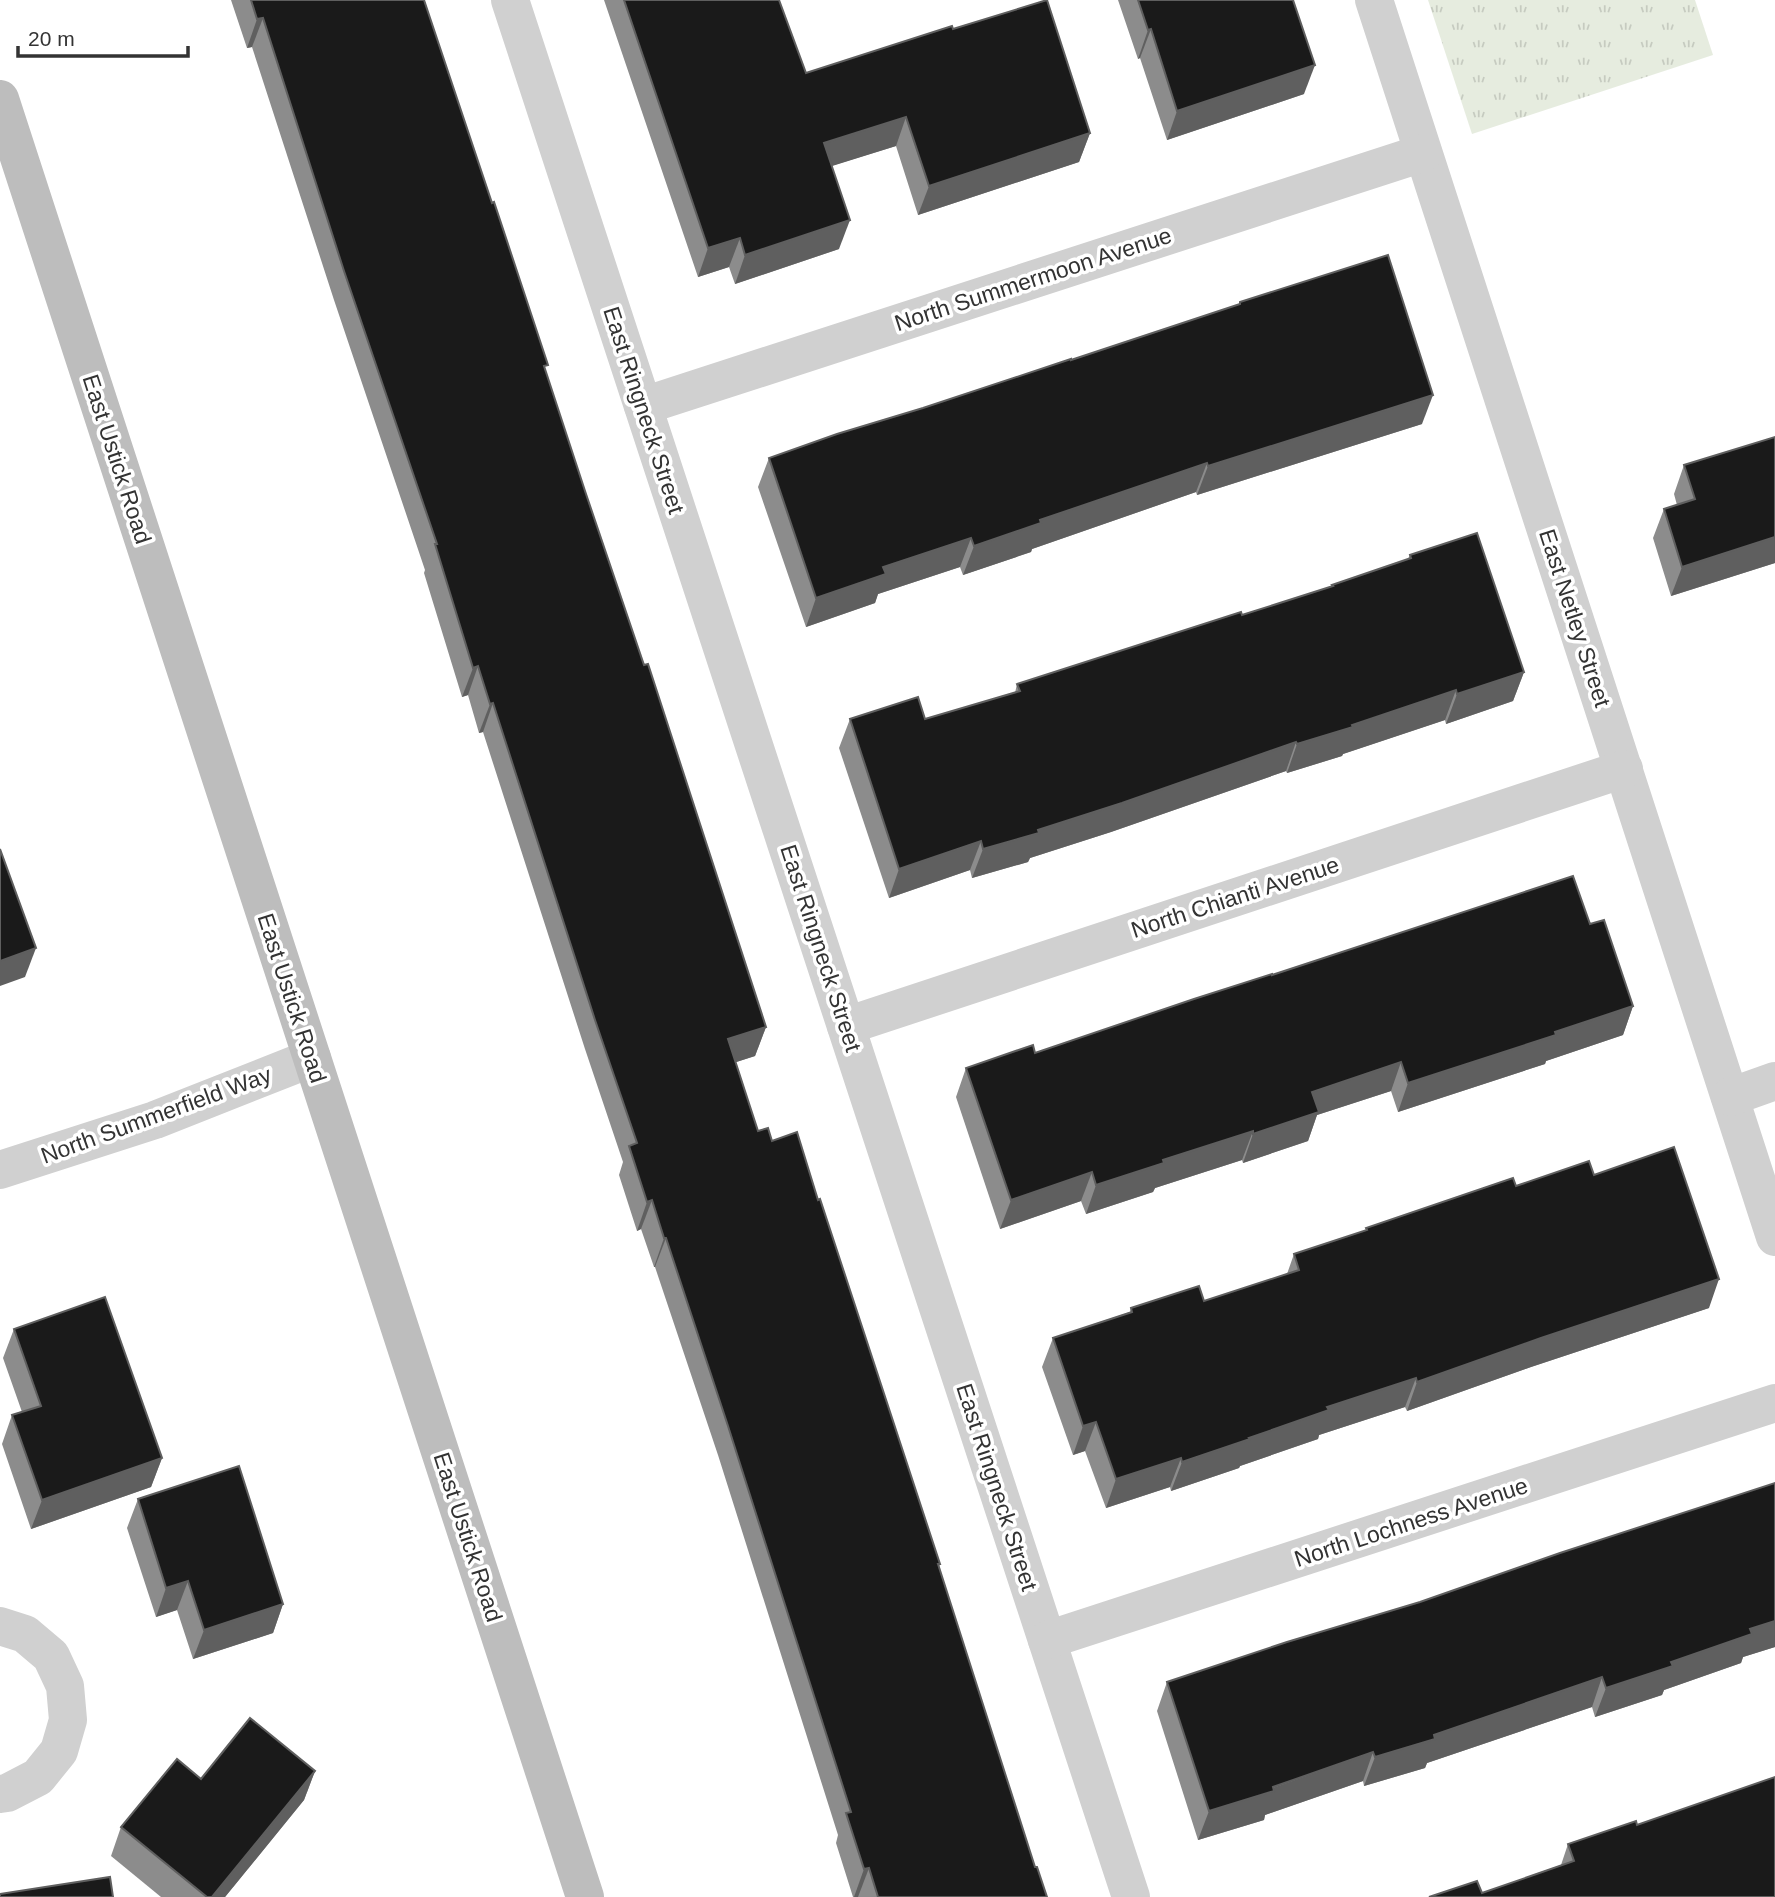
<svg xmlns="http://www.w3.org/2000/svg" width="1775" height="1897" font-family="Helvetica,sans-serif">
  <style>
    .park { fill: url(#park-tufts) }
    .lines { fill: none; stroke-linecap: round; stroke-linejoin: round }
    .minor { stroke: #d0d0d0; stroke-width: 38 }
    .secondary { stroke: #bdbdbd; stroke-width: 38 }
    .wall { fill: #8c8c8c }
    .shaded-wall { fill: #5f5f5f }
    .building { fill: #1a1a1a; stroke: #5f5f5f; stroke-width: 2 }
    .labels { text-anchor: middle; dominant-baseline: central; stroke-width: 7; stroke-linejoin: round; paint-order: stroke }
    .street-label { font-size: 23px; fill: #333; stroke: #fff }
  </style>
  <defs>
    <pattern id="park-tufts" width="24" height="20" patternUnits="userSpaceOnUse" patternTransform="scale(1.75)"><rect width="24" height="20" fill="#e6ecdf"/><path d="M3 7l-1-3M5 7V3M7 7l1-3M15 17l-1-3M17 17v-4M19 17l1-3" fill="none" stroke="#c6cbc0"/></pattern>
  </defs>
  <rect width="100%" height="100%" fill="#fff"/>
  <polygon class="park" points="1428,0 1695,0 1713,55 1472,134"/>
  <g class="lines">
    <g class="minor">
      <polyline points="510,0 1131,1897"/>
      <polyline points="1374,0 1775,1237"/>
      <polyline points="643,406 1423,153"/>
      <polyline points="846,1026 1624,769"/>
      <polyline points="1730,1097 1775,1081"/>
      <polyline points="0,1170 155,1120 312,1058"/>
      <polyline points="0,1626 25,1634 51,1656 65,1686 68,1720 59,1751 38,1777 7,1793 0,1794"/>
      <polyline points="1047,1640 1775,1403"/>
    </g>
    <polyline class="secondary" points="0,99 585,1897"/>
  </g>
  <g class="wall">
    <polygon points="231,0 424,0 586,494 766,1027 755,1056 736,1062 758,1131 772,1141 818,1200 940,1564 939,1567 1035,1867 1047,1897 853,1897 836,1843 838,1835 718,1455 655,1267 654,1267 641,1229 637,1231 619,1175 623,1162 585,1049 483,732 479,733 468,695 462,697 424,573 425,570 334,300 252,47 247,48"/>
    <polygon points="604,0 779,0 806,73 953,29 1090,133 1079,162 918,215 896,146 831,166 839,249 735,284 729,267 698,277"/>
    <polygon points="1118,0 1293,0 1304,94 1167,140 1140,58 1138,59"/>
    <polygon points="1240,302 1422,424 1197,495 1196,492 1032,549 1031,552 963,575 960,567 878,594 875,603 806,627 758,487 769,458 1071,360 1239,305"/>
    <polygon points="1775,437 1775,563 1671,596 1653,538 1664,509 1677,505 1674,494 1684,465"/>
    <polygon points="1410,555 1524,672 1513,701 1446,724 1445,720 1343,754 1342,756 1287,773 1286,771 1111,832 1030,858 1028,862 972,878 970,870 889,898 839,748 850,719 925,719 1015,693 1017,684 1332,587 1332,585 1408,559"/>
    <polygon points="1590,924 1633,1006 1623,1035 1546,1061 1545,1064 1398,1112 1391,1091 1317,1115 1308,1141 1243,1163 1242,1160 1155,1188 1153,1192 1086,1214 1081,1201 1000,1229 956,1097 966,1068 1035,1053 1272,975"/>
    <polygon points="1594,1175 1709,1308 1531,1367 1407,1411 1405,1407 1319,1435 1318,1439 1240,1466 1239,1468 1171,1491 1170,1487 1106,1508 1085,1451 1073,1455 1042,1367 1053,1338 1130,1312 1131,1308 1204,1301 1287,1274 1294,1254 1366,1231 1366,1228 1516,1186"/>
    <polygon points="14,1329 162,1458 151,1487 31,1529 2,1444 12,1415 22,1412 3,1358"/>
    <polygon points="1775,1483 1775,1647 1743,1657 1741,1663 1664,1690 1662,1695 1595,1717 1592,1707 1427,1763 1425,1768 1364,1786 1363,1781 1265,1815 1264,1820 1198,1840 1157,1711 1167,1682 1420,1602"/>
    <polygon points="138,1499 283,1604 273,1633 193,1659 177,1610 156,1617 127,1528"/>
    <polygon points="315,1771 304,1800 225,1897 161,1897 111,1856 121,1827 201,1779"/>
    <polygon points="1637,1825 1775,1897 1482,1893 1561,1865 1568,1844"/>
  </g>
  <g class="shaded-wall">
    <polygon points="263,18 252,47 247,48 257,19"/>
    <polygon points="1151,29 1140,58 1138,59 1148,30"/>
    <polygon points="1315,65 1304,94 1167,140 1177,111"/>
    <polygon points="906,117 896,146 813,172 824,143"/>
    <polygon points="1090,133 1079,162 918,215 929,186"/>
    <polygon points="850,220 839,249 735,284 745,255"/>
    <polygon points="740,238 729,267 698,277 708,248"/>
    <polygon points="1433,395 1422,424 1197,495 1208,466"/>
    <polygon points="1207,463 1196,492 1032,549 1031,552 963,575 974,546 1040,520"/>
    <polygon points="1775,537 1775,563 1671,596 1682,567"/>
    <polygon points="971,538 960,567 878,594 875,603 806,627 816,598 883,567"/>
    <polygon points="478,666 468,695 462,697 473,668"/>
    <polygon points="1524,672 1513,701 1446,724 1457,694"/>
    <polygon points="1456,690 1445,720 1343,754 1342,756 1287,773 1297,744"/>
    <polygon points="493,703 483,732 479,733 490,704"/>
    <polygon points="1296,742 1286,771 1111,832 1030,858 1028,862 972,878 983,849"/>
    <polygon points="981,841 970,870 889,898 899,869"/>
    <polygon points="36,948 25,977 0,986 0,961"/>
    <polygon points="1633,1006 1623,1035 1546,1061 1545,1064 1398,1112 1408,1083"/>
    <polygon points="766,1027 755,1056 718,1068 728,1039"/>
    <polygon points="1401,1062 1391,1091 1317,1115 1308,1141 1243,1163 1253,1134 1312,1092"/>
    <polygon points="1253,1131 1242,1160 1155,1188 1153,1192 1086,1214 1096,1185 1163,1160"/>
    <polygon points="1092,1172 1081,1201 1000,1229 1011,1200"/>
    <polygon points="652,1200 641,1229 637,1231 647,1202"/>
    <polygon points="664,1238 666,1238 655,1267 654,1267"/>
    <polygon points="1719,1279 1709,1308 1531,1367 1407,1411 1417,1382 1541,1338"/>
    <polygon points="1416,1378 1405,1407 1319,1435 1318,1439 1240,1466 1239,1468 1171,1491 1182,1462 1249,1438 1327,1407"/>
    <polygon points="1096,1422 1085,1451 1073,1455 1083,1426"/>
    <polygon points="162,1458 151,1487 31,1529 42,1500"/>
    <polygon points="1181,1458 1170,1487 1106,1508 1116,1479"/>
    <polygon points="188,1581 177,1610 156,1617 166,1588"/>
    <polygon points="283,1604 273,1633 193,1659 204,1630"/>
    <polygon points="1775,1621 1775,1647 1743,1657 1741,1663 1664,1690 1662,1695 1595,1717 1606,1688 1750,1629"/>
    <polygon points="1602,1677 1592,1707 1427,1763 1425,1768 1364,1786 1375,1757 1434,1735"/>
    <polygon points="1373,1752 1363,1781 1265,1815 1264,1820 1198,1840 1209,1811"/>
    <polygon points="315,1771 304,1800 225,1897 212,1897"/>
    <polygon points="869,1868 858,1897 854,1897 864,1869"/>
  </g>
  <g class="building">
    <polygon points="251,0 424,0 492,203 494,202 548,365 544,366 586,494 644,665 648,664 766,1027 728,1039 758,1131 768,1128 772,1141 797,1132 818,1200 820,1199 940,1564 938,1564 1035,1867 1037,1867 1047,1897 878,1897 869,1868 864,1869 846,1813 851,1812 728,1426 666,1238 664,1238 652,1200 647,1202 629,1146 637,1143 595,1020 493,703 490,704 478,666 473,668 435,544 437,544 344,271 263,18 257,19"/>
    <polygon points="624,0 779,0 806,73 952,26 953,29 1047,0 1090,133 929,186 906,117 824,143 850,220 745,255 740,238 708,248"/>
    <polygon points="1138,0 1293,0 1315,65 1177,111 1151,29 1148,30"/>
    <polygon points="1388,255 1433,395 1208,466 1207,463 1040,520 1041,523 974,546 971,538 883,567 886,574 816,598 769,458 837,434 923,408 1071,359 1071,360 1240,304 1240,302"/>
    <polygon points="1775,437 1775,537 1682,567 1664,509 1695,499 1684,465"/>
    <polygon points="1477,533 1524,672 1457,694 1456,690 1352,725 1353,727 1297,744 1296,742 1122,803 1038,830 1039,833 983,849 981,841 899,869 850,719 918,697 925,719 1020,691 1017,684 1241,612 1242,615 1333,586 1332,585 1411,558 1410,555"/>
    <polygon points="0,849 36,948 0,961"/>
    <polygon points="1573,876 1590,924 1604,920 1633,1006 1555,1032 1556,1035 1408,1083 1401,1062 1312,1092 1319,1112 1253,1134 1253,1131 1163,1160 1164,1163 1096,1185 1092,1172 1011,1200 966,1068 1033,1045 1035,1053 1194,999 1272,974 1272,975"/>
    <polygon points="1674,1147 1719,1279 1541,1338 1417,1382 1416,1378 1327,1407 1329,1410 1249,1438 1250,1439 1182,1462 1181,1458 1116,1479 1096,1422 1083,1426 1053,1338 1132,1312 1131,1308 1199,1286 1204,1301 1299,1270 1294,1254 1367,1230 1366,1228 1513,1178 1516,1186 1589,1161 1594,1175"/>
    <polygon points="105,1297 162,1458 42,1500 12,1415 41,1406 14,1329"/>
    <polygon points="239,1466 283,1604 204,1630 188,1581 166,1588 138,1499"/>
    <polygon points="1775,1483 1775,1621 1750,1629 1752,1634 1671,1662 1673,1666 1606,1688 1602,1677 1434,1735 1435,1739 1375,1757 1373,1752 1273,1787 1274,1791 1209,1811 1167,1682 1287,1642 1420,1602 1560,1553"/>
    <polygon points="250,1718 315,1771 212,1897 207,1897 121,1827 177,1759 201,1779"/>
    <polygon points="1775,1777 1775,1897 1429,1897 1477,1881 1482,1893 1574,1861 1568,1844 1636,1821 1637,1825"/>
    <polygon points="110,1877 113,1897 0,1897 0,1894"/>
  </g>
  <g class="labels">
    <g class="street-label">
      <text transform="translate(1033 279) rotate(-18)">North Summermoon Avenue</text>
      <text transform="translate(644 410) rotate(72)">East Ringneck Street</text>
      <text transform="translate(117 459) rotate(72)">East Ustick Road</text>
      <text transform="translate(1575 618) rotate(72)">East Netley Street</text>
      <text transform="translate(1235 897) rotate(-18)">North Chianti Avenue</text>
      <text transform="translate(821 948) rotate(72)">East Ringneck Street</text>
      <text transform="translate(292 998) rotate(72)">East Ustick Road</text>
      <text transform="translate(156 1115) rotate(-20)">North Summerfield Way</text>
      <text transform="translate(997 1487) rotate(72)">East Ringneck Street</text>
      <text transform="translate(1411 1522) rotate(-18)">North Lochness Avenue</text>
      <text transform="translate(468 1537) rotate(72)">East Ustick Road</text>
    </g>
  </g>
  <path d="M18 46v10h170v-10" fill="none" stroke="#333333" stroke-width="3.5"/>
  <text x="28" y="46" font-size="21" fill="#333333" stroke="#ffffff" stroke-width="5" paint-order="stroke">20 m</text>
</svg>
